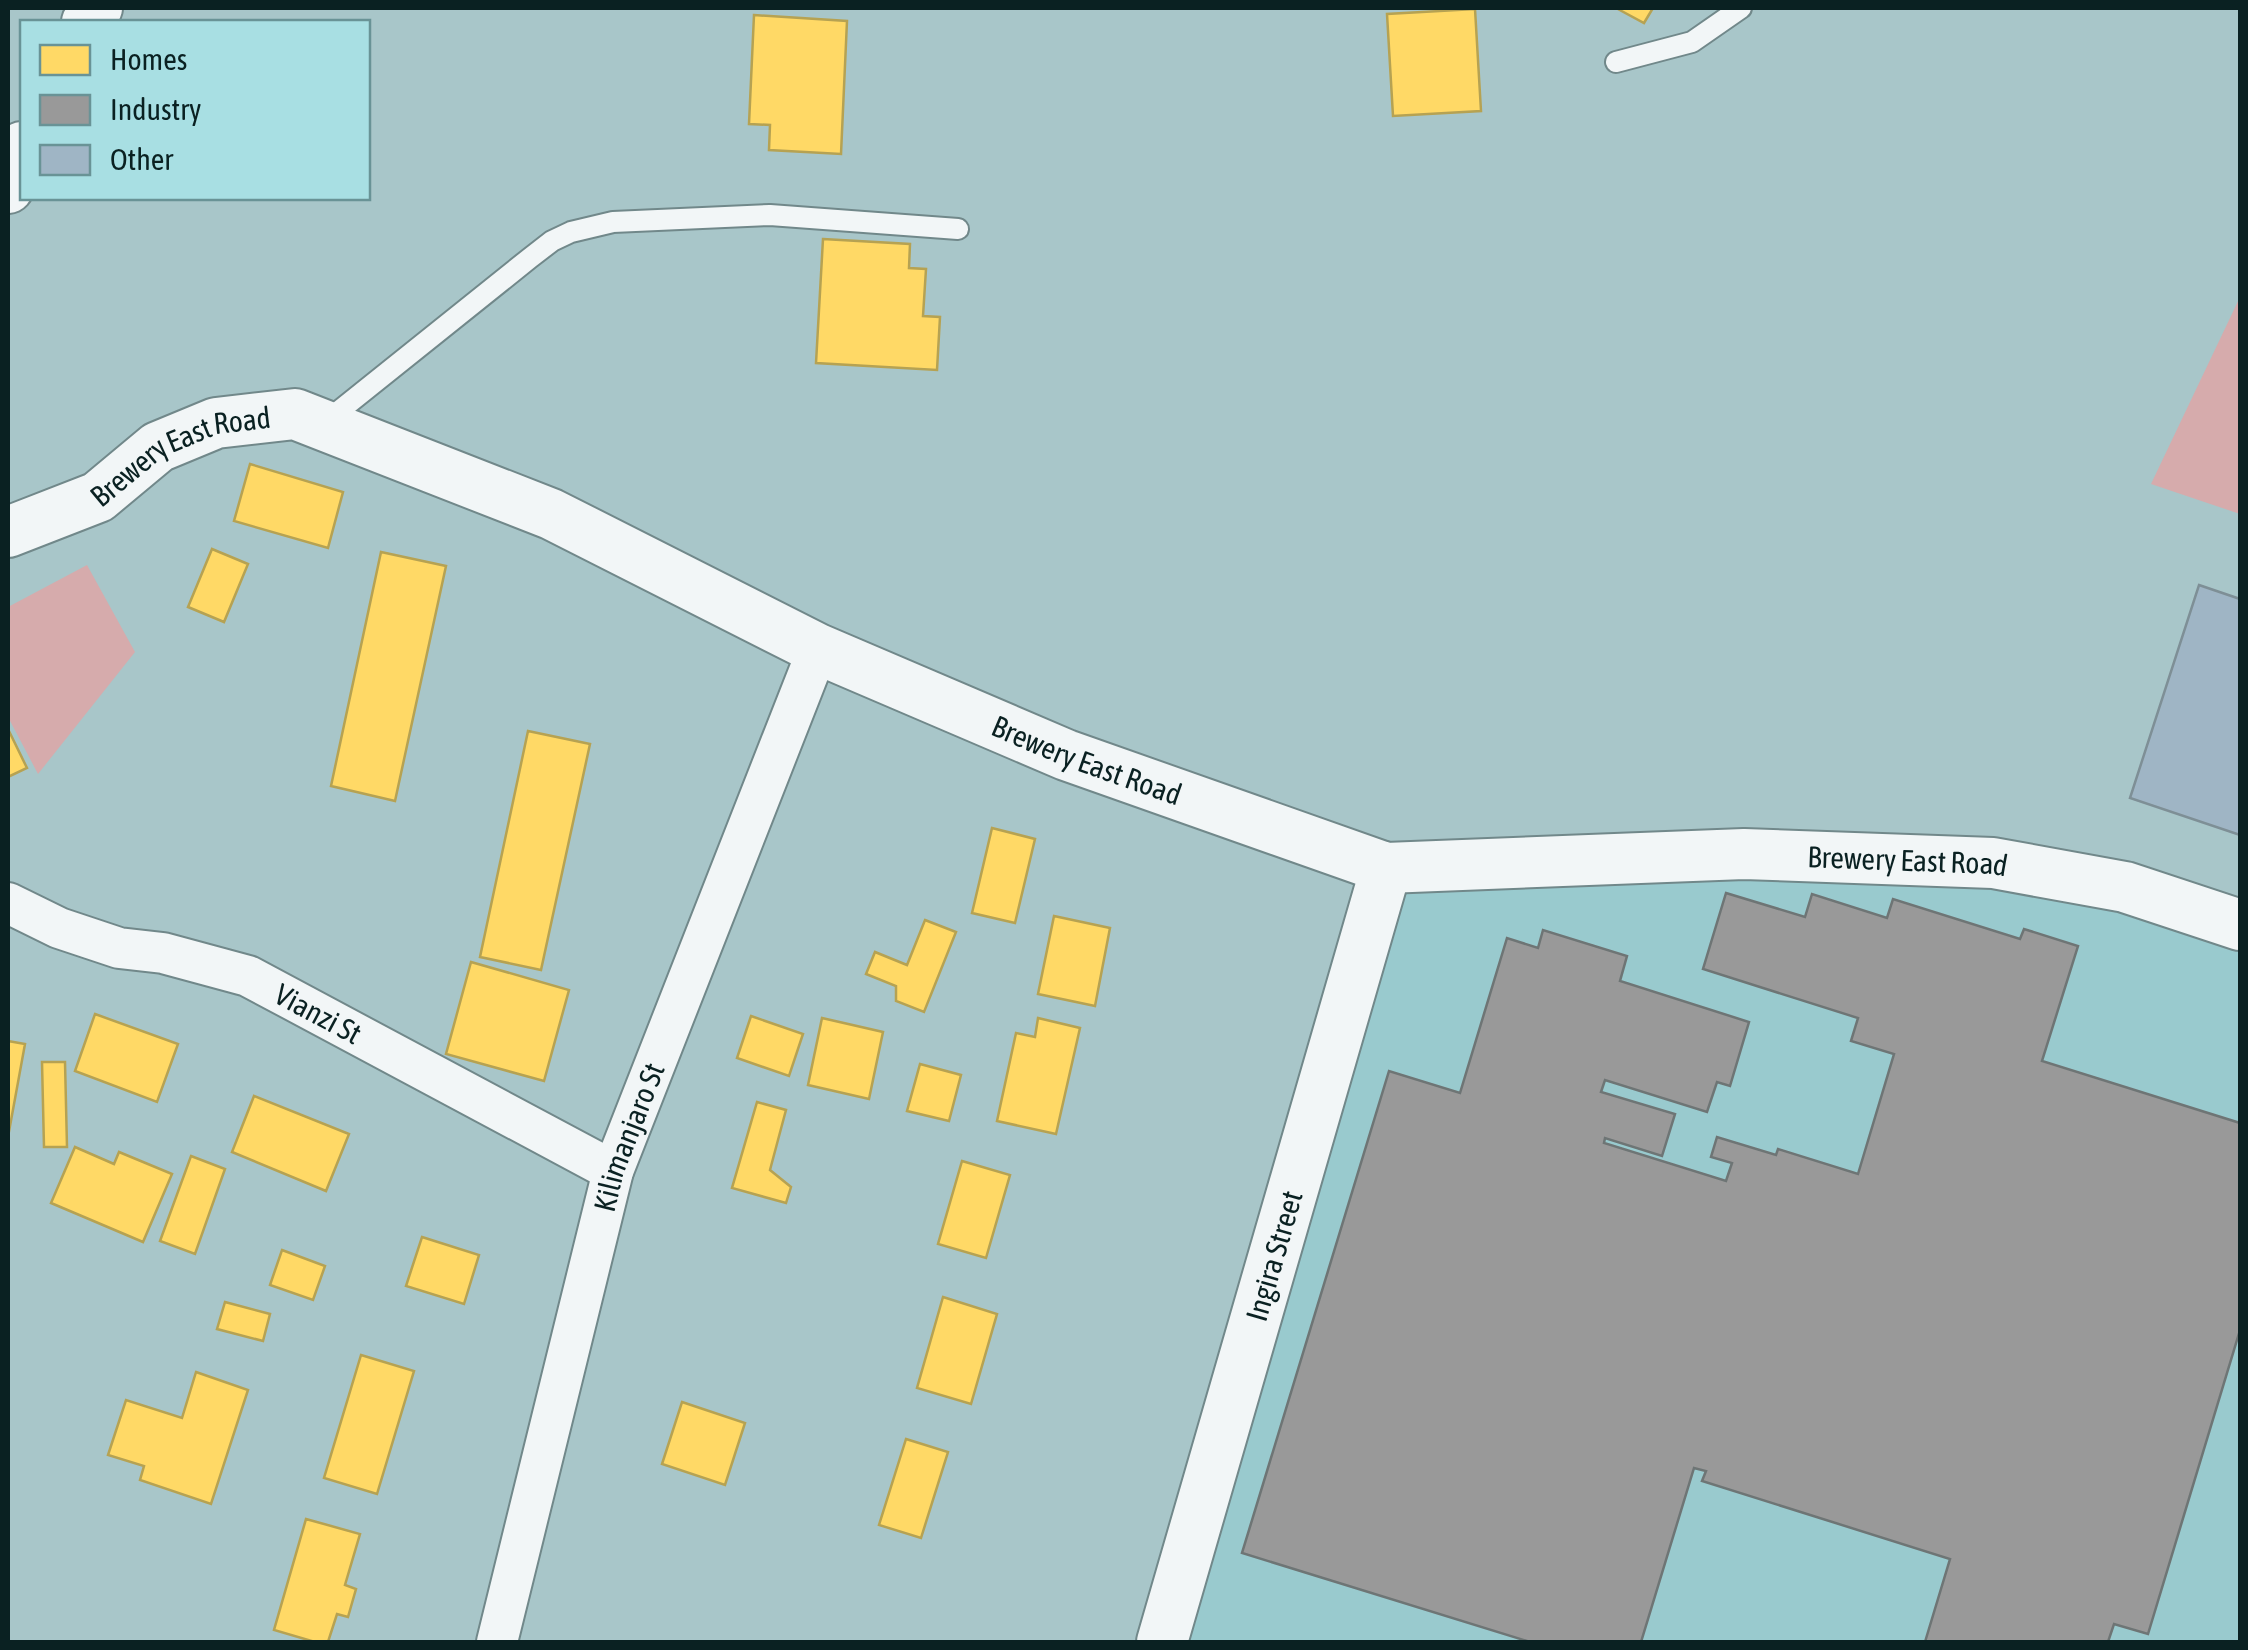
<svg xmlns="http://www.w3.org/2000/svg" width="2248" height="1650" font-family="'Asap Condensed',sans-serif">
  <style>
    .built { fill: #99cace }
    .green { fill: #d6abac }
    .homes { fill: #ffd966; stroke: #b6a252; stroke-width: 2.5 }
    .industry { fill: #999; stroke: #6e7575; stroke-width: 2.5 }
    .building { fill: #9fb5c5; stroke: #7e8f96; stroke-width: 2.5 }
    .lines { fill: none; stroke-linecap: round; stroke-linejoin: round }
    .service-casing { stroke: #71888a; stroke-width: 24 }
    .minor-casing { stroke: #71888a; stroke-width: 44 }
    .tertiary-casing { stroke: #71888a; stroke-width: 54 }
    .service { stroke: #f2f6f7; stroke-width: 20 }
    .minor { stroke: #f2f6f7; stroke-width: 40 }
    .tertiary { stroke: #f2f6f7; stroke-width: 50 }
    .labels { text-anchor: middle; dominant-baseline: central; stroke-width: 10; stroke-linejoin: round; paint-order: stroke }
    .street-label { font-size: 30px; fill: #0a2122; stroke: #a8dfe3 }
  </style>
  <rect width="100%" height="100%" fill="#a8c6c9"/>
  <polygon class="built" points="1404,873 2011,879 2240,949 2240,1642 1182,1642"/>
  <g class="green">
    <polygon points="2240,297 2240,514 2151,484"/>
    <polygon points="87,565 135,652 38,774 8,717 8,607"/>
  </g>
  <g class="homes">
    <polygon points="1616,8 1653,8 1644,23"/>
    <polygon points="1475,9 1481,111 1393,116 1387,14"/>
    <polygon points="754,15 847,21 841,154 769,150 770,125 749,124"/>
    <polygon points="823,239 910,244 909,268 926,269 923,316 940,317 937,370 816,363"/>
    <polygon points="250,464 343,492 328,548 234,521"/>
    <polygon points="212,549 248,564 224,622 188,607"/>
    <polygon points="381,552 446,566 395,801 331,786"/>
    <polygon points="8,729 27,768 8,777"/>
    <polygon points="528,731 590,744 541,970 480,957"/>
    <polygon points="992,828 1035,839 1015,923 972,913"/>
    <polygon points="1054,916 1110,928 1095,1006 1038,994"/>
    <polygon points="925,920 956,932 924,1012 896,1001 896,986 866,974 875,952 907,965"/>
    <polygon points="471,962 569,990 544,1081 446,1054"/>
    <polygon points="95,1014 178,1044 157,1102 75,1071"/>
    <polygon points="751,1016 803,1034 789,1076 737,1058"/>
    <polygon points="822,1018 883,1032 869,1099 808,1085"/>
    <polygon points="1038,1018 1080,1028 1056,1134 997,1121 1016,1033 1035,1037"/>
    <polygon points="8,1041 25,1044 8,1137"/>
    <polygon points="42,1062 65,1062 67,1147 44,1147"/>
    <polygon points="920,1064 961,1075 949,1121 907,1111"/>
    <polygon points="254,1096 349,1134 326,1191 232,1152"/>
    <polygon points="757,1102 786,1110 770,1170 791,1187 786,1203 732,1188"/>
    <polygon points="75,1147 114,1164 119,1152 172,1174 143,1242 51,1203"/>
    <polygon points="191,1156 225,1169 195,1254 160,1241"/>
    <polygon points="962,1161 1010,1175 986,1258 938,1244"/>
    <polygon points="422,1237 479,1255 464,1304 406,1286"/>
    <polygon points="282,1250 325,1266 313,1300 270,1285"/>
    <polygon points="943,1297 997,1314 971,1404 917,1388"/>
    <polygon points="225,1302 270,1314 263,1341 217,1329"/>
    <polygon points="361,1355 414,1371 377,1494 324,1478"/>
    <polygon points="196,1372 248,1390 211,1504 140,1480 144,1466 108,1455 126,1400 182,1418"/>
    <polygon points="682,1402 745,1423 725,1485 662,1464"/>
    <polygon points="906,1439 948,1452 921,1538 879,1525"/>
    <polygon points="306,1519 360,1534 345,1585 356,1589 348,1617 337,1614 328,1642 315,1642 274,1630"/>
  </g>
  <polygon class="industry" points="1726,893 1805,917 1812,894 1887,918 1893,899 2020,939 2024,929 2078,946 2042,1061 2240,1123 2240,1330 2148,1634 2114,1624 2108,1642 1925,1642 1950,1559 1702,1481 1706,1471 1694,1468 1641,1642 1530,1642 1242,1553 1389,1071 1460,1093 1507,938 1538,948 1543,930 1627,956 1620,981 1749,1022 1730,1086 1717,1082 1707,1112 1605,1080 1601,1092 1675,1114 1662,1156 1605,1138 1604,1143 1726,1181 1732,1163 1711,1157 1717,1137 1776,1155 1778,1149 1858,1174 1894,1054 1851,1041 1858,1018 1703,969"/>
  <polygon class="building" points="2199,585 2240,599 2240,835 2130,798"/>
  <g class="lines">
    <g class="service-casing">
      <g id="service">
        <polyline points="1616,62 1692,42 1741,8"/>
        <polyline points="324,423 530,258 552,241 571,232 613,222 770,215 958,229"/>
      </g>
    </g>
    <g class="minor-casing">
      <g id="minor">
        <path id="s1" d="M8,903L59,928L119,948L163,953L248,976L613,1171"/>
        <path id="s2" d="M497,1642L613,1171L818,649"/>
      </g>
    </g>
    <g class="tertiary-casing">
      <g id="tertiary">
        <polyline points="87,22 97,8"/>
        <polyline points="8,188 22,147"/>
        <path id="s3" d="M8,532L98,497L158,447L216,423L295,414L551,514L818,649L1066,755L1386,868L1744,854L1993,863L2125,887L2240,925"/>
        <path id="s4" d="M1162,1642L1386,868"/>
      </g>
    </g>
    <use href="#service" class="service"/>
    <use href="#minor" class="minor"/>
    <use href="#tertiary" class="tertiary"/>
  </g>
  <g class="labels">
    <g class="street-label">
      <text stroke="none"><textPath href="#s3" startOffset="192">Brewery East Road</textPath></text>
      <text stroke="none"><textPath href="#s3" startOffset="1182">Brewery East Road</textPath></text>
      <text stroke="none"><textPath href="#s3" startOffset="2022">Brewery East Road</textPath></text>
      <text stroke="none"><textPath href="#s1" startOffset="332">Vianzi St</textPath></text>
      <text stroke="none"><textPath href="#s2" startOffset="522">Kilimanjaro St</textPath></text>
      <text stroke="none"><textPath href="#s4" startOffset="402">Ingira Street</textPath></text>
    </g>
  </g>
  <rect width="2248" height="1650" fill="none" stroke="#0a2122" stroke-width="20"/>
  <rect x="20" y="20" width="350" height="180" fill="#a8dfe3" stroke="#699396" stroke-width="2.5"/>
  <rect x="40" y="45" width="50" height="30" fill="#ffd966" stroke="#699396" stroke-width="2.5"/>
  <text x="110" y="70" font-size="30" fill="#0a2122">Homes</text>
  <rect x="40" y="95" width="50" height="30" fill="#999999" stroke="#699396" stroke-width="2.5"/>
  <text x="110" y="120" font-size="30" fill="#0a2122">Industry</text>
  <rect x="40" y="145" width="50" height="30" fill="#9fb5c5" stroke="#699396" stroke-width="2.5"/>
  <text x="110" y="170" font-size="30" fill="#0a2122">Other</text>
</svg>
